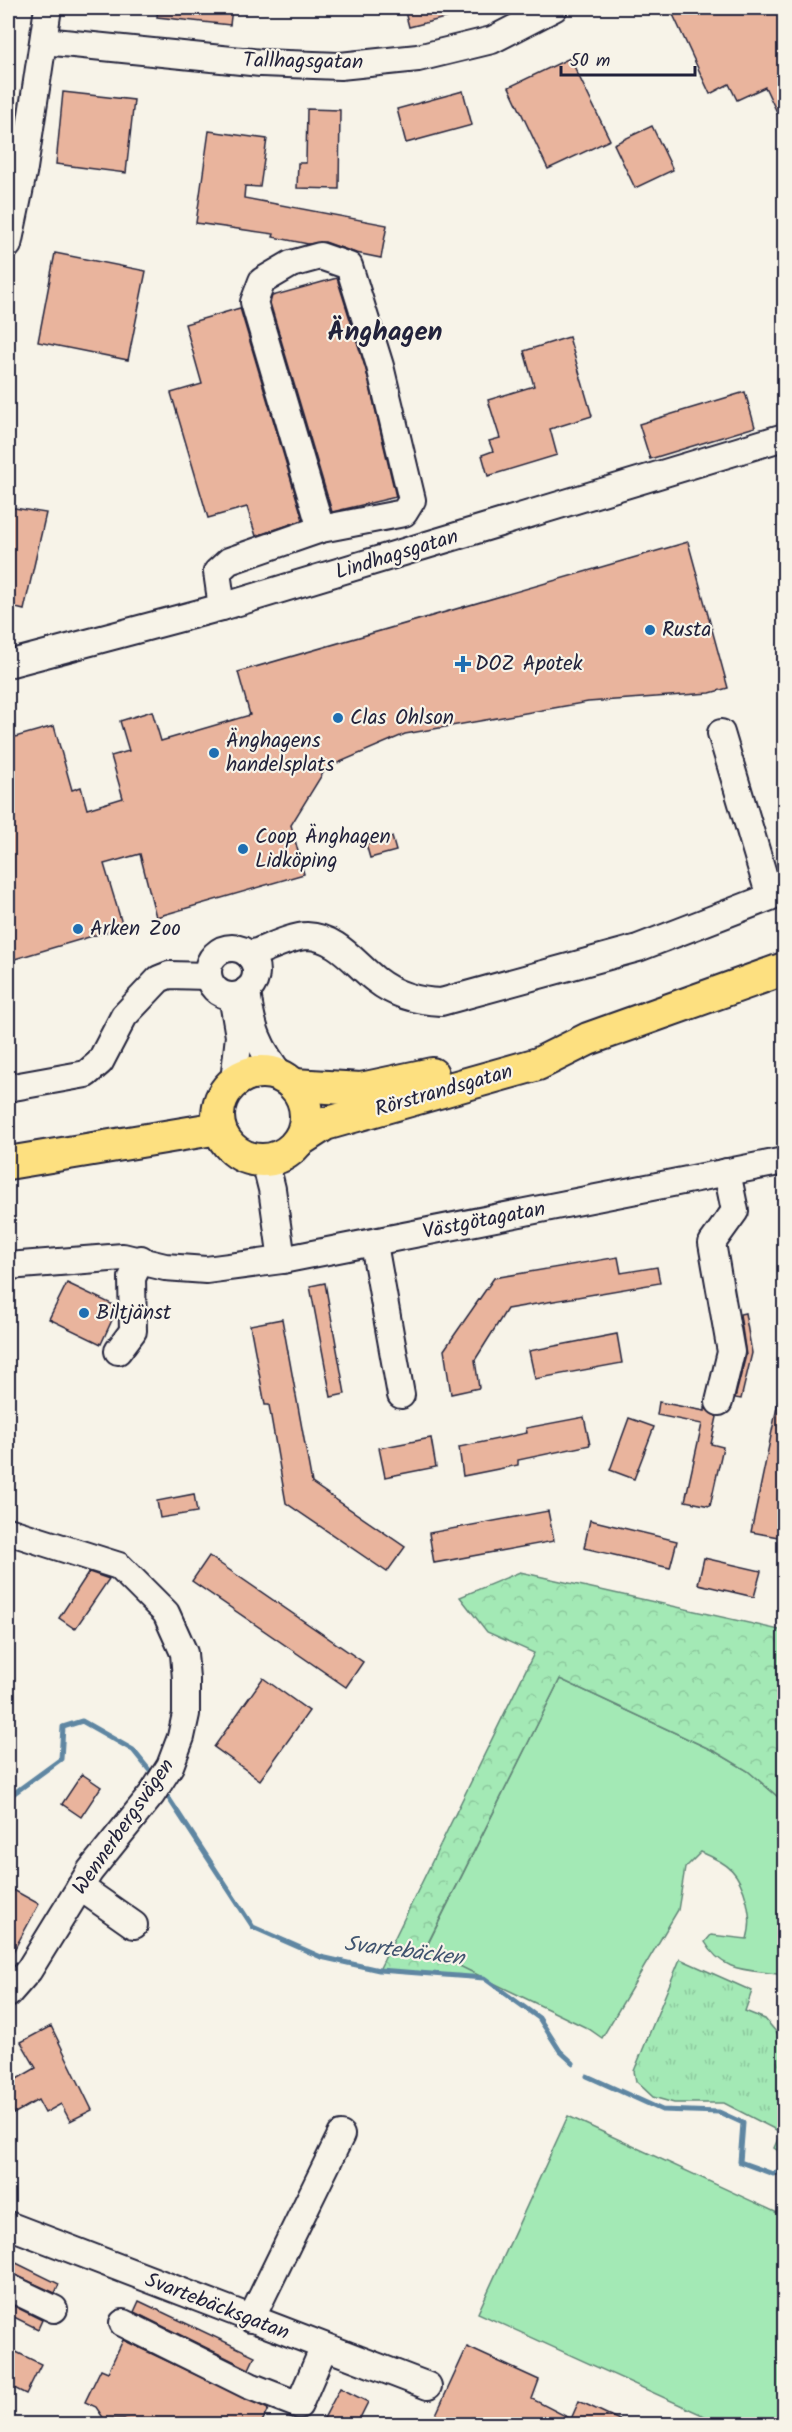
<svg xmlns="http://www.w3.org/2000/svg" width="792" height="2432" font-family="Kalam,sans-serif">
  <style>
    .grass { fill: #a3e9b5; stroke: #628678; stroke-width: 1.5 }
    .forest { fill: url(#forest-crowns); stroke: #628678; stroke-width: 1.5 }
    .park { fill: url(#park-tufts); stroke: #628678; stroke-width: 1.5 }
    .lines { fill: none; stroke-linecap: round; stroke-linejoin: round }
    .stream { stroke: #5e86a2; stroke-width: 5 }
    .building { fill: #e9b49d; stroke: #22223b; stroke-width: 1.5 }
    .minor-casing { stroke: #22223b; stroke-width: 30 }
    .major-casing { stroke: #22223b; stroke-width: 36 }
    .minor { stroke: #f7f3e8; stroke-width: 26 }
    .major { stroke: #fde080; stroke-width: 32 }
    .poi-dot { fill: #1f6fb2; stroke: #f7f3e8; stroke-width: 2 }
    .labels { text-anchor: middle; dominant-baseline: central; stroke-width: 4.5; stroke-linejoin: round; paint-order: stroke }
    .street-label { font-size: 21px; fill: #22223b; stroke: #f7f3e8 }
    .poi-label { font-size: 21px; fill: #22223b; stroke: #f7f3e8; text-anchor: start }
    .water-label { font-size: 22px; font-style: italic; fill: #40546f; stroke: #f7f3e8 }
    .district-label { font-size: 27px; font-weight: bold; fill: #22223b; stroke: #f7f3e8 }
  </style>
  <defs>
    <pattern id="forest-crowns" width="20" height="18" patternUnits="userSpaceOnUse" patternTransform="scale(1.5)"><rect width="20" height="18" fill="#a3e9b5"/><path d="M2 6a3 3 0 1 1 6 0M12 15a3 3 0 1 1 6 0" fill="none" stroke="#8cc89d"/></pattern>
    <pattern id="park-tufts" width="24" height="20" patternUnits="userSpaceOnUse" patternTransform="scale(1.5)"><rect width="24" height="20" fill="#a3e9b5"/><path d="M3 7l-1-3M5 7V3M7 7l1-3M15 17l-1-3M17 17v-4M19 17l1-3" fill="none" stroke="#8cc89d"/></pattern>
  </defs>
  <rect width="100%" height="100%" fill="#f7f3e8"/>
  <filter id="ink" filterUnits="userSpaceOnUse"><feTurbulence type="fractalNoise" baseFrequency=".0167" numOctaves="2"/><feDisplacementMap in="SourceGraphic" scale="12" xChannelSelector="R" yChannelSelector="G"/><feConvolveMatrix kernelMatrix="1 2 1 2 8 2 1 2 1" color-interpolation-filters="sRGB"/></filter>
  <g filter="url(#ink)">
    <g class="grass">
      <path d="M560,1679L716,1752L748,1771L784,1802V1975C751,1969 724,1975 705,1942L711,1935L747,1939C751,1924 750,1917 747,1902C739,1871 729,1864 701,1852L685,1868L678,1910L602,2038L589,2029L425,1950Z"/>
      <polygon points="568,2116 784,2216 784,2424 722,2424 478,2313"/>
      <polygon points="784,2125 784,2155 774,2148"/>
    </g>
    <polygon class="forest" points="520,1572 784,1631 784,1802 748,1771 716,1752 560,1679 425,1949 484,1978 379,1970 534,1653 487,1632 460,1597"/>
    <polygon class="park" points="680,1959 752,1991 745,2011 765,2019 784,2041 784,2122 780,2132 724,2103 674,2103 653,2097 636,2081 634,2071"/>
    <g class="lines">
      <g class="stream">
        <polyline points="166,1794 253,1927 321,1957 379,1970 484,1978 539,2018 560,2051 573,2063"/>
        <polyline points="8,1802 13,1794 61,1759 63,1727 82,1721 133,1750 154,1776"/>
        <polyline points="587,2076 662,2110 719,2112 743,2123 740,2162 773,2174 784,2171"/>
      </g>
    </g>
    <g class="building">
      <polygon points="158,8 232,8 230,25 157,17"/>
      <polygon points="404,8 465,8 465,13 409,27"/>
      <polygon points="670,8 784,8 784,127 765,87 737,100 729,84 710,94"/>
      <polygon points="570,58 610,140 548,169 509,87"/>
      <polygon points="463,91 472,125 406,143 397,109"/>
      <polygon points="63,92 134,100 126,173 56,164"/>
      <polygon points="307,109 340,110 339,189 297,188 298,163 306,163"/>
      <polygon points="652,126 673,170 635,188 614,144"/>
      <polygon points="209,131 267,139 260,187 245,186 244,198 387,225 381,258 356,253 325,242 308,244 273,237 274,234 196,223"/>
      <polygon points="55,253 146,271 128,360 38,342"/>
      <polygon points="337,278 366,370 396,497 332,512 270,303 272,296"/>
      <polygon points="240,308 303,520 256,536 247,507 208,518 171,393 202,384 185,324"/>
      <polygon points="569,337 592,416 550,429 557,455 488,476 482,455 493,451 489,441 500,438 488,400 534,386 524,351"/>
      <polygon points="745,392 755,427 650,459 639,424"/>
      <polygon points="8,507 46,513 24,610 8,606"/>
      <polygon points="688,542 728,688 710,693 588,702 405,734 326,768 291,825 304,874 156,917 140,854 104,864 123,927 8,961 8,739 54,726 72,790 81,787 87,809 123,798 111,756 129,751 120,721 152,711 161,741 250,715 238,672"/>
      <polygon points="392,837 396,851 370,858 366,844"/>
      <polygon points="618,1257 621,1273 657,1267 660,1283 507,1309 475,1360 479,1388 451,1394 444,1350 494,1278"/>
      <polygon points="67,1283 118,1307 101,1344 49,1319"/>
      <polygon points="325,1283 345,1394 331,1397 310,1286"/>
      <polygon points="745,1313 752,1353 741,1399 735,1398 746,1355 740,1314"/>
      <polygon points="282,1319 312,1483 405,1547 387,1572 286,1503 269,1405 265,1405 250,1325"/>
      <polygon points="617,1334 622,1363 535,1379 529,1351"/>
      <polygon points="659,1402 705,1411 705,1408 717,1417 711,1444 723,1447 710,1506 685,1501 702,1424 657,1415"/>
      <polygon points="778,1402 784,1403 784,1538 751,1532"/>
      <polygon points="584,1417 590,1445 518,1460 518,1465 463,1476 459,1447 527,1433 526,1428"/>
      <polygon points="629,1418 654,1427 634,1479 610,1470"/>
      <polygon points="431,1438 436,1467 385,1477 379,1448"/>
      <polygon points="194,1494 197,1512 160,1518 157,1501"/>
      <polygon points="548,1511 554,1541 434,1563 429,1533"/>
      <polygon points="590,1520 677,1541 670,1568 584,1548"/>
      <polygon points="209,1556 363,1662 346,1687 192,1581"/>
      <polygon points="704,1558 761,1571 754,1597 698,1584"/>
      <polygon points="89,1572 109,1579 75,1629 59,1618"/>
      <polygon points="263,1678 309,1711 260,1780 214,1747"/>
      <polygon points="82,1774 101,1787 81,1817 62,1804"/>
      <polygon points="8,1887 39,1904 8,1961"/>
      <polygon points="51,2026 92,2110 70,2121 61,2104 45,2113 38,2100 8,2117 8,2084 36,2068 21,2042"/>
      <polygon points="8,2259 59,2284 55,2293 8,2272"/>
      <polygon points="139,2301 255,2356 249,2369 134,2312"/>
      <polygon points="8,2303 42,2320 38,2329 8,2314"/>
      <polygon points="123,2340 268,2409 261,2424 136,2424 124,2419 104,2419 96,2407 85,2402 101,2369 108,2372"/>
      <polygon points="467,2347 539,2380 532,2399 571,2419 579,2401 628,2424 441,2424 433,2421"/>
      <polygon points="8,2348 41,2364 26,2394 8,2385"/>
      <polygon points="340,2388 368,2402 357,2424 321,2424"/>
    </g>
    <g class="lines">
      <g class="minor-casing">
        <g id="minor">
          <polyline points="44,41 261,63 340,66 418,58 492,40 554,8"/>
          <polyline points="8,245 24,168 48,8"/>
          <polyline points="222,607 217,572 229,561 321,529 254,302 262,281 291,264 320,256 349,266 380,366 412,500 404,513 321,529"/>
          <polyline points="8,664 222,607 784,437"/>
          <circle cx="232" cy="972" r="24"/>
          <path d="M249,955C264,950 292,936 307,936C337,937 354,963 376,980C395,995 417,1001 441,1002L638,948L770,897L721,733"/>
          <path d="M247,990C251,1028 259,1048 282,1077"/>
          <polyline points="234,1007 239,1036 234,1081"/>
          <polyline points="8,1088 86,1074 100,1062 124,1016 159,979 169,975 208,976"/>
          <polyline points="265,1161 272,1189 282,1260 784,1161"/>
          <polyline points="374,1244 401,1395"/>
          <polyline points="8,1266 123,1257 165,1267 206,1270 282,1260"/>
          <polyline points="118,1351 133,1331 132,1278 141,1259"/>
          <polyline points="719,1402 731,1352 712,1243 735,1211 727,1172"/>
          <polyline points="8,1531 119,1566 166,1613 184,1653 186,1679 186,1714 181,1737 170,1766 152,1794 90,1871 29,1970 8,1994"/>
          <polyline points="80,1887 134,1925"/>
          <polyline points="8,2225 428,2386"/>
          <polyline points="8,2287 54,2309"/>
          <polyline points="251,2319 341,2135"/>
          <polyline points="123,2323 250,2386 299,2405 324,2347"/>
        </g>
      </g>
      <g class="major-casing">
        <g id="major">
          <circle cx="262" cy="1116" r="44"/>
          <polyline points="294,1085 361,1089 432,1074"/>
          <polyline points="300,1140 325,1124 538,1064 588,1039 784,969"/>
          <polyline points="8,1163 219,1128"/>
        </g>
      </g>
      <use href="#minor" class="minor"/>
      <use href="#major" class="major"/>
    </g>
  </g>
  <g class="poi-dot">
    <circle cx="650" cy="630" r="6"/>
    <path d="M460 655h6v6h6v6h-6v6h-6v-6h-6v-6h6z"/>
    <circle cx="338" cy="718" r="6"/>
    <circle cx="214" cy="753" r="6"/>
    <circle cx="243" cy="849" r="6"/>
    <circle cx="78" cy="929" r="6"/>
    <circle cx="84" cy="1313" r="6"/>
  </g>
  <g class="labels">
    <g class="street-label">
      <text transform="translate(303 62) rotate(1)">Tallhagsgatan</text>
      <text transform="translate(397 555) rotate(-17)">Lindhagsgatan</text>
      <text transform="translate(444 1091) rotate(-16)">Rörstrandsgatan</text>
      <text transform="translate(484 1221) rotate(-11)">Västgötagatan</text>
      <text transform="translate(124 1827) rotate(-55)">Wennerbergsvägen</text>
      <text transform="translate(217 2307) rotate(21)">Svartebäcksgatan</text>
    </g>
    <g class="poi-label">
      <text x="662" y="630">Rusta</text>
      <text x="475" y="664">DOZ Apotek</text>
      <text x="350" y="718">Clas Ohlson</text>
      <text x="226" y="741">Änghagens<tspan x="226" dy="24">handelsplats</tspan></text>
      <text x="255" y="837">Coop Änghagen<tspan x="255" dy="24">Lidköping</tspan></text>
      <text x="90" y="929">Arken Zoo</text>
      <text x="96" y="1313">Biltjänst</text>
    </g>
    <g class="water-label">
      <text transform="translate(404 1952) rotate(7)">Svartebäcken</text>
    </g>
    <g class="district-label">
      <text x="385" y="332">Änghagen</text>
    </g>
  </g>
  <rect width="792" height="2432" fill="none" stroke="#f7f3e8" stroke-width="30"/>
  <rect x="15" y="15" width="762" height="2402" fill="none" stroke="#22223b" stroke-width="2" filter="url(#ink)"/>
  <path d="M561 66v9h134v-9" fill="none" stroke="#22223b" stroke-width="3"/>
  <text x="570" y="66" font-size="18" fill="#22223b" stroke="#f7f3e8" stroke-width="4.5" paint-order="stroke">50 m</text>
</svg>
